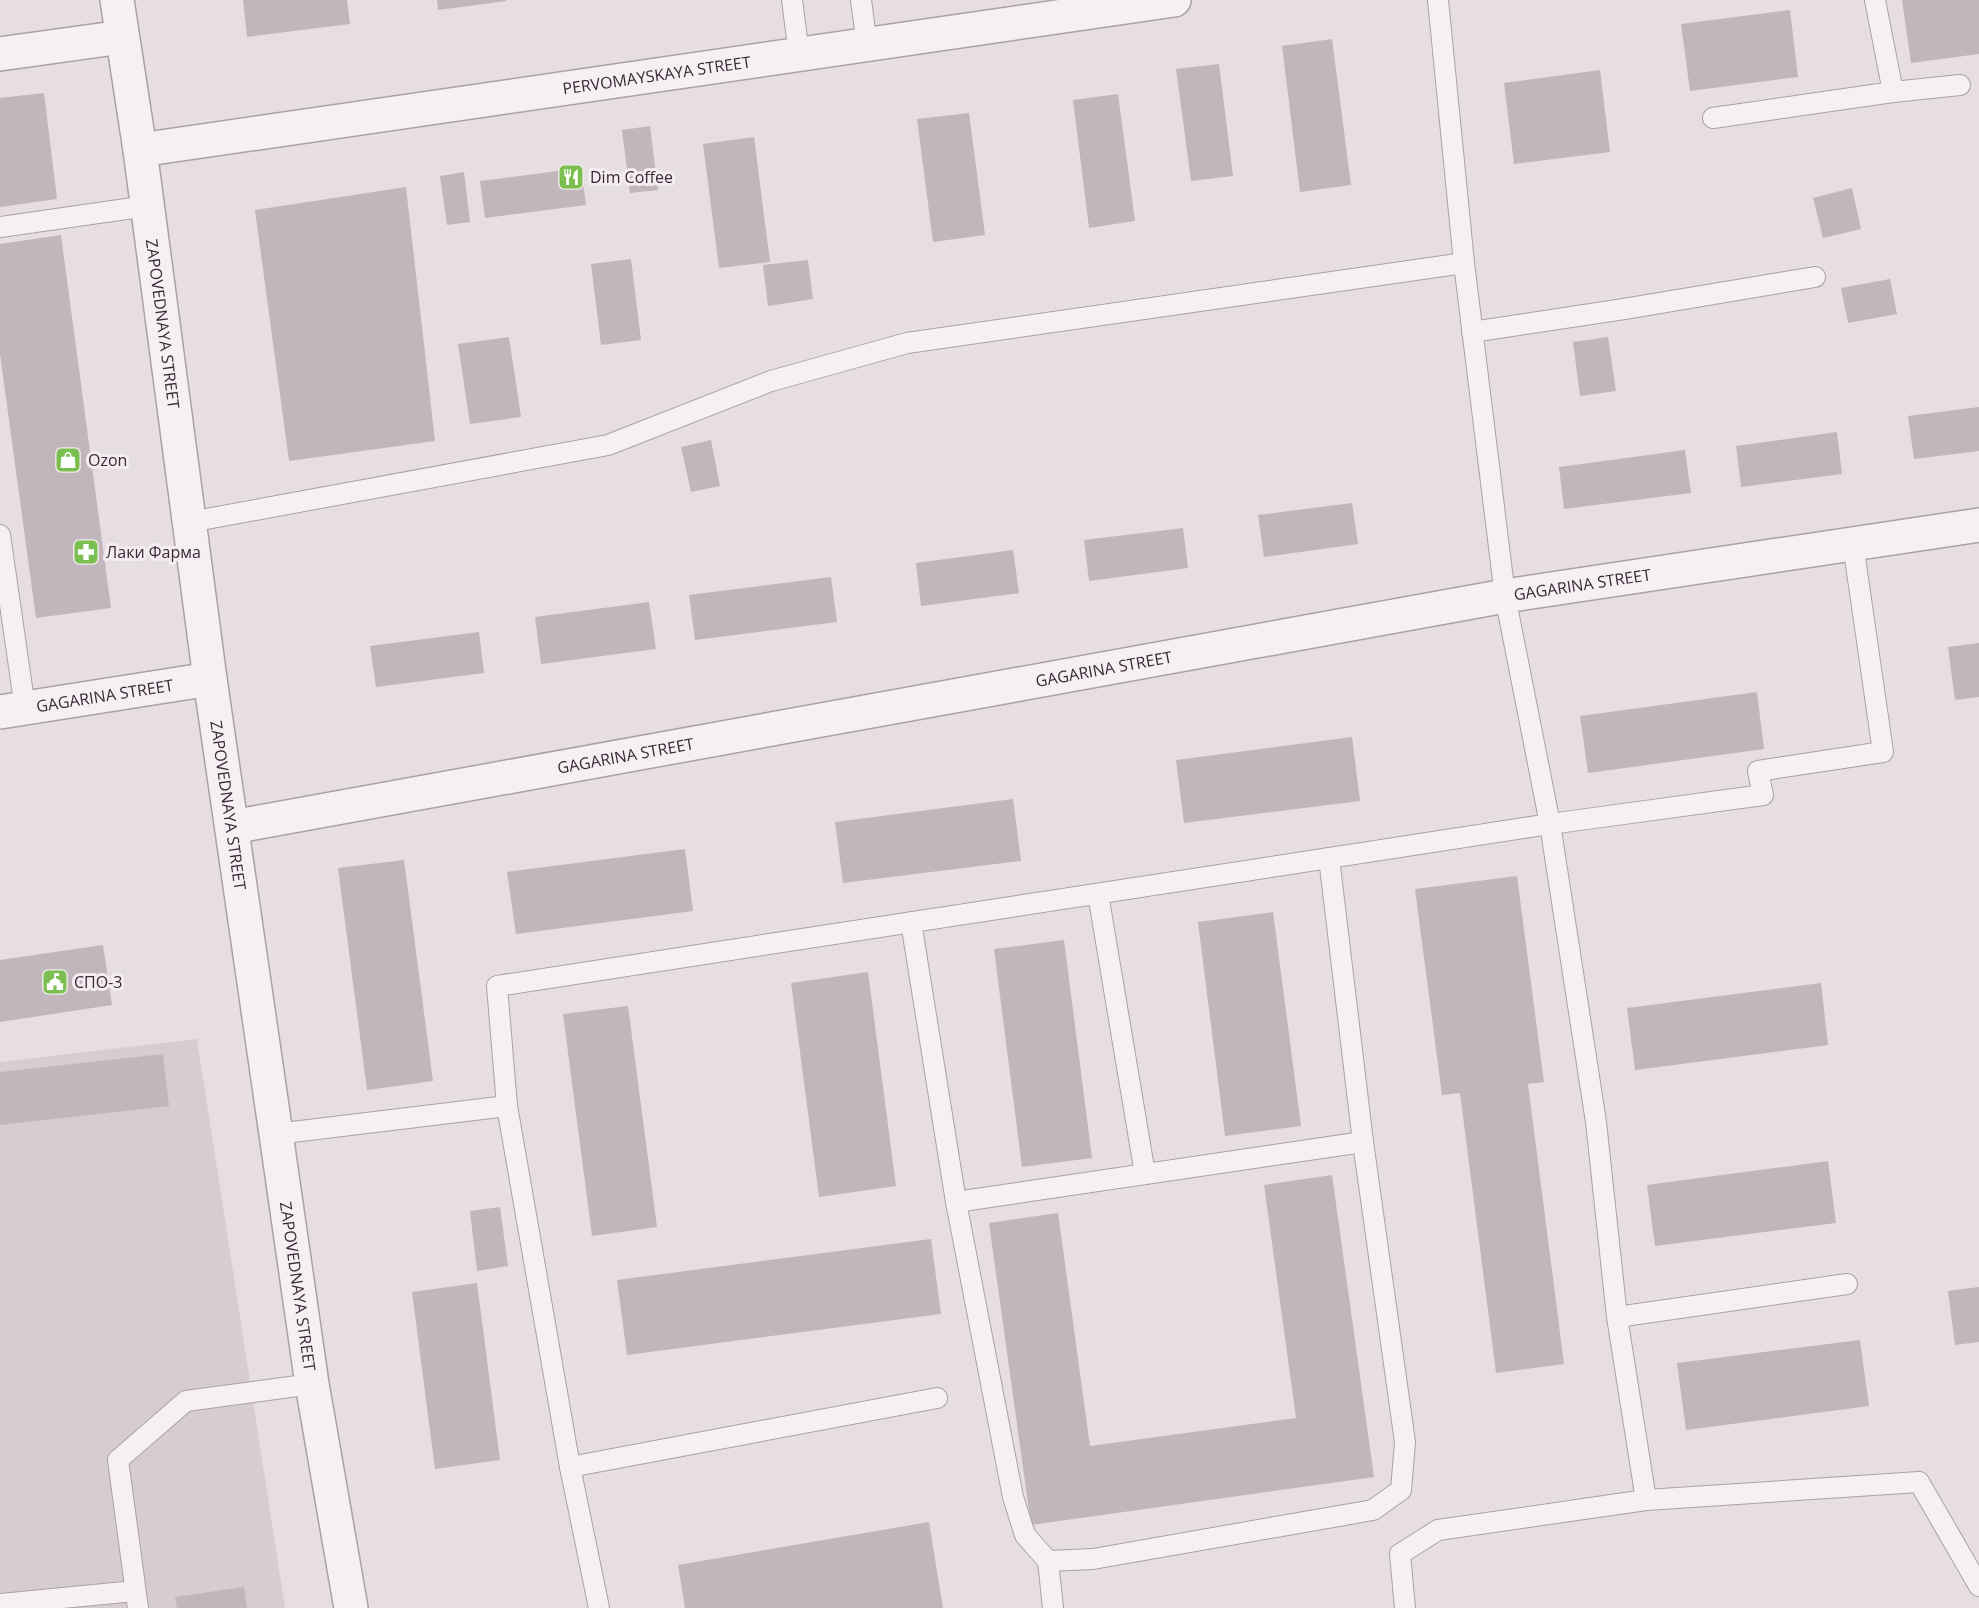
<svg xmlns="http://www.w3.org/2000/svg" width="1979" height="1608" font-family="'Open Sans',sans-serif">
  <style>
    .built { fill: #d7ccd2 }
    .building { fill: #c2b6bd }
    .lines { fill: none; stroke-linecap: round; stroke-linejoin: round }
    .lane-casing { stroke: #aca0a8; stroke-width: 22 }
    .street-casing { stroke: #aca0a8; stroke-width: 36 }
    .lane { stroke: #f5f0f3; stroke-width: 20 }
    .street { stroke: #f5f0f3; stroke-width: 33 }
    .labels { text-anchor: middle; dominant-baseline: central; stroke-width: 6; stroke-linejoin: round; paint-order: stroke }
    .street-label { font-size: 16px; fill: #3b2934; stroke: #f4edf1 }
    .poi-label { font-size: 16px; fill: #3b2934; stroke: #f4edf1; text-anchor: start }
  </style>
  <rect width="100%" height="100%" fill="#e6dee3"/>
  <polygon class="built" points="197,1039 285,1608 0,1608 0,1062"/>
  <g class="building">
    <polygon points="243,0 347,0 350,24 247,37"/>
    <polygon points="437,0 506,0 506,1 438,10"/>
    <polygon points="1902,0 1979,0 1979,54 1911,63"/>
    <polygon points="1790,10 1798,77 1690,91 1681,24"/>
    <polygon points="1332,39 1351,185 1300,192 1282,46"/>
    <polygon points="1219,64 1233,176 1191,181 1176,69"/>
    <polygon points="1600,70 1610,152 1514,164 1504,83"/>
    <polygon points="44,93 57,199 0,207 0,98"/>
    <polygon points="1118,94 1135,221 1089,228 1073,100"/>
    <polygon points="969,113 985,235 933,242 917,119"/>
    <polygon points="650,126 658,190 630,193 622,130"/>
    <polygon points="754,137 770,262 719,268 703,144"/>
    <polygon points="581,168 586,205 485,218 480,181"/>
    <polygon points="464,172 470,222 447,225 440,176"/>
    <polygon points="406,187 435,441 289,461 255,210"/>
    <polygon points="1852,188 1861,229 1823,238 1813,198"/>
    <polygon points="61,235 111,608 36,618 0,354 0,244"/>
    <polygon points="631,259 641,340 601,345 591,264"/>
    <polygon points="808,260 813,299 768,306 763,265"/>
    <polygon points="1890,279 1897,314 1848,323 1841,288"/>
    <polygon points="509,337 521,417 470,424 458,344"/>
    <polygon points="1608,337 1616,391 1580,396 1573,342"/>
    <polygon points="1979,407 1979,451 1914,459 1908,416"/>
    <polygon points="1837,432 1842,474 1741,487 1736,446"/>
    <polygon points="711,440 720,486 691,492 681,447"/>
    <polygon points="1685,450 1691,493 1564,509 1559,467"/>
    <polygon points="1352,503 1358,544 1264,557 1258,515"/>
    <polygon points="1183,528 1188,568 1089,581 1084,540"/>
    <polygon points="1013,550 1019,593 921,606 916,563"/>
    <polygon points="831,577 837,622 695,640 689,595"/>
    <polygon points="649,602 656,649 541,664 535,617"/>
    <polygon points="479,632 484,673 376,687 370,646"/>
    <polygon points="1979,643 1979,697 1955,700 1948,647"/>
    <polygon points="1757,692 1764,749 1588,773 1580,716"/>
    <polygon points="1352,737 1360,801 1184,823 1176,760"/>
    <polygon points="1013,799 1021,861 843,883 835,822"/>
    <polygon points="685,849 693,911 516,934 507,872"/>
    <polygon points="404,860 433,1081 367,1090 338,868"/>
    <polygon points="1517,876 1544,1082 1528,1084 1564,1364 1496,1373 1460,1093 1442,1095 1415,889"/>
    <polygon points="1273,912 1301,1126 1225,1136 1198,922"/>
    <polygon points="1064,940 1092,1158 1022,1167 994,949"/>
    <polygon points="103,945 112,1005 0,1022 0,960"/>
    <polygon points="868,972 896,1186 819,1197 791,983"/>
    <polygon points="1821,983 1828,1045 1635,1070 1627,1008"/>
    <polygon points="628,1006 657,1227 592,1236 563,1014"/>
    <polygon points="163,1054 169,1106 0,1125 0,1072"/>
    <polygon points="1828,1161 1836,1223 1655,1246 1647,1185"/>
    <polygon points="1332,1175 1374,1477 1031,1525 989,1223 1058,1213 1090,1446 1296,1418 1264,1185"/>
    <polygon points="500,1207 508,1266 477,1271 470,1211"/>
    <polygon points="931,1239 941,1314 627,1355 617,1280"/>
    <polygon points="477,1283 500,1460 435,1469 412,1292"/>
    <polygon points="1979,1287 1979,1342 1955,1345 1948,1291"/>
    <polygon points="1860,1340 1869,1406 1686,1430 1677,1363"/>
    <polygon points="929,1522 943,1608 685,1608 678,1565"/>
    <polygon points="244,1587 247,1608 177,1608 175,1597"/>
  </g>
  <g class="lines">
    <g class="lane-casing">
      <g id="lane">
        <polyline points="792,0 799,54"/>
        <polyline points="861,0 867,45"/>
        <polyline points="1438,0 1464,263 1505,596 1550,824 1596,1122 1617,1317 1646,1500"/>
        <polyline points="1875,0 1893,92 1960,85"/>
        <polyline points="1713,118 1893,92"/>
        <polyline points="0,227 147,206"/>
        <polyline points="1472,332 1624,309 1815,277"/>
        <polyline points="190,522 608,445 771,381 907,343 1464,263"/>
        <polyline points="0,535 25,708"/>
        <polyline points="1098,894 1145,1174"/>
        <polyline points="911,922 956,1202 1013,1497 1025,1535 1048,1561 1093,1559 1373,1510 1401,1490 1405,1442 1363,1142 1329,858"/>
        <polyline points="507,1106 570,1467 599,1608"/>
        <polyline points="276,1134 507,1106 497,986 1550,824 1763,795 1758,771 1883,752 1853,544"/>
        <polyline points="956,1202 1363,1142"/>
        <polyline points="1617,1317 1847,1284"/>
        <polyline points="570,1467 937,1398"/>
        <polyline points="1048,1561 1053,1608"/>
        <polyline points="0,1604 135,1591"/>
        <polyline points="138,1608 118,1460 186,1401 312,1384"/>
        <polyline points="1405,1608 1400,1554 1438,1530 1646,1500 1919,1482 1979,1586"/>
      </g>
    </g>
    <g class="street-casing">
      <g id="street">
        <path id="s1" d="M117,0L140,150L210,679L276,1134L312,1384L351,1608"/>
        <polyline points="0,54 122,37"/>
        <path id="s2" d="M140,150L1174,0"/>
        <path id="s3" d="M0,712L210,679"/>
        <path id="s4" d="M232,827L1505,596L1979,525"/>
      </g>
    </g>
    <use href="#lane" class="lane"/>
    <use href="#street" class="street"/>
  </g>
  <defs>
    <g id="restaurant-square" transform="scale(1.35)"><rect x="-9" y="-9" width="18" height="18" rx="4" fill="#7abf4f" stroke="#f4edf1"/><path d="M-5-6h1v4h1v-4h1v4h1v-4h1v5L-1.5 .5V6h-2V.5L-5-1ZM5-6V6H3V1.5H1.5Q1.5-4 5-6Z" fill="#fff"/></g>
    <g id="shop-square" transform="scale(1.35)"><rect x="-9" y="-9" width="18" height="18" rx="4" fill="#7abf4f" stroke="#f4edf1"/><path d="M-5-2.5h2.3a2.7 3.5 0 0 1 5.4 0H5L5.5 6h-11ZM-1.5-2.5h3a1.5 2.3 0 0 0-3 0Z" fill="#fff"/></g>
    <g id="pharmacy-square" transform="scale(1.35)"><rect x="-9" y="-9" width="18" height="18" rx="4" fill="#7abf4f" stroke="#f4edf1"/><path d="M-2-6h4v4h4v4h-4v4h-4v-4h-4v-4h4Z" fill="#fff"/></g>
    <g id="civic-square" transform="scale(1.35)"><rect x="-9" y="-9" width="18" height="18" rx="4" fill="#7abf4f" stroke="#f4edf1"/><path d="M-.6-6.5H3V-4.5H.6V-3L4-1V1h2V6H-6V1h2V-1L-.6-3ZM-1.2 2.5V6h2.4V2.5Z" fill="#fff"/></g>
  </defs>
  <g fill-rule="evenodd">
    <use href="#restaurant-square" x="571" y="177"/>
    <use href="#shop-square" x="68" y="460"/>
    <use href="#pharmacy-square" x="86" y="552"/>
    <use href="#civic-square" x="55" y="982"/>
  </g>
  <g class="labels">
    <g class="street-label">
      <text stroke="none"><textPath href="#s2" startOffset="522">PERVOMAYSKAYA STREET</textPath></text>
      <text stroke="none"><textPath href="#s1" startOffset="327">ZAPOVEDNAYA STREET</textPath></text>
      <text stroke="none"><textPath href="#s4" startOffset="1372">GAGARINA STREET</textPath></text>
      <text stroke="none"><textPath href="#s4" startOffset="886">GAGARINA STREET</textPath></text>
      <text stroke="none"><textPath href="#s3" startOffset="106">GAGARINA STREET</textPath></text>
      <text stroke="none"><textPath href="#s4" startOffset="400">GAGARINA STREET</textPath></text>
      <text stroke="none"><textPath href="#s1" startOffset="813">ZAPOVEDNAYA STREET</textPath></text>
      <text stroke="none"><textPath href="#s1" startOffset="1299">ZAPOVEDNAYA STREET</textPath></text>
    </g>
    <g class="poi-label">
      <text x="590" y="177">Dim Coffee</text>
      <text x="88" y="460">Ozon</text>
      <text x="106" y="552">Лаки Фарма</text>
      <text x="74" y="982">СПО-3</text>
    </g>
  </g>
</svg>
